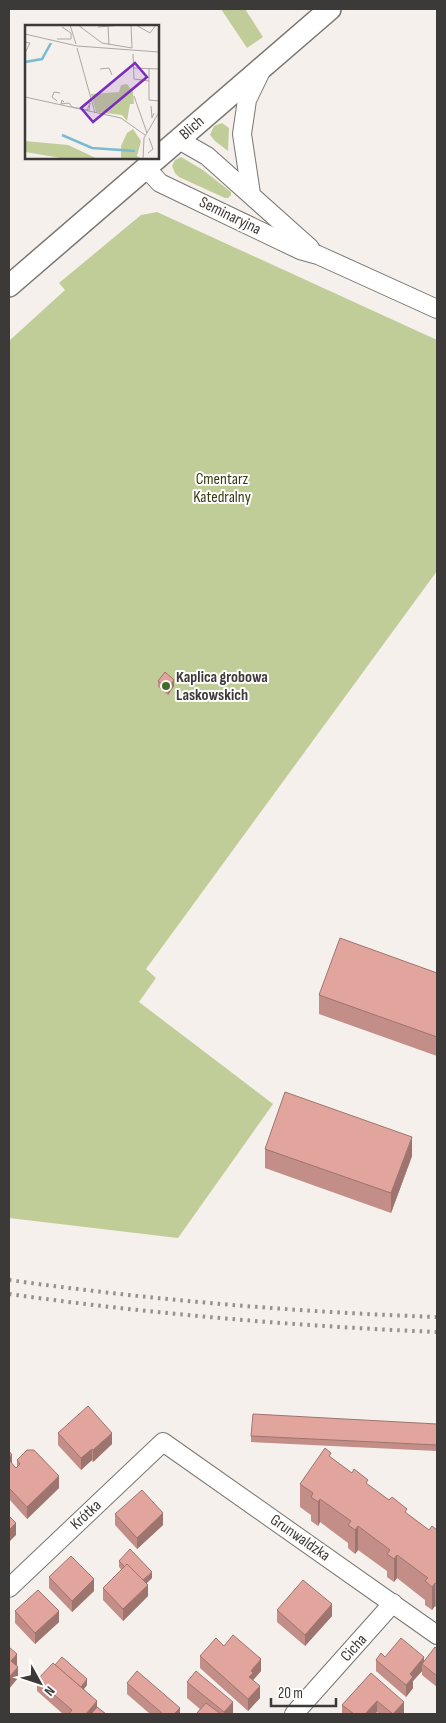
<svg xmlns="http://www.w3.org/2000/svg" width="446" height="1723" font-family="'Sofia Sans Condensed',sans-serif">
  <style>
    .green { fill: #c1cd99 }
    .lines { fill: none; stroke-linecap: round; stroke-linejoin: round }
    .minor-casing { stroke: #7a7672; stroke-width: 20 }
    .tertiary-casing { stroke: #7a7672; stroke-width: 24 }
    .minor { stroke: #fff; stroke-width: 18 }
    .tertiary { stroke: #fff; stroke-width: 21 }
    .rail { stroke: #94918d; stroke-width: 4; stroke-dasharray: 2.5 5; stroke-linecap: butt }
    .wall { fill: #c28e87 }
    .shaded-wall { fill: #9e746e }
    .building { fill: #e2a59d; stroke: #9e746e }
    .poi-dot { fill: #436a25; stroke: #fffefd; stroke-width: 2 }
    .labels { text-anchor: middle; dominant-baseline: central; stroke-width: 4; stroke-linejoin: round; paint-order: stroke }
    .street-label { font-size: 16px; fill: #3c3a38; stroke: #fffefd }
    .park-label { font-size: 16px; fill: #353c13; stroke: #fffefd }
    .poi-label { font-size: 16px; font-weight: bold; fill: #3c3a38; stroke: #fffefd; text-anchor: start }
    .inset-river { fill: none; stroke: #7abbd2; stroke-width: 2.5 }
    .inset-road { fill: none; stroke: #aba7a3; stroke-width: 1 }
    .view { fill: #7b2cbf; fill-opacity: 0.15; stroke: #7b2cbf; stroke-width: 2.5 }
    .inset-edge { fill: none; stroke: #3c3a38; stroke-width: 2.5 }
  </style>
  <rect width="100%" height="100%" fill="#f5f0eb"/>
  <g class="green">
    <polygon points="221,9 245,9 263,37 247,48"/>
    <polygon points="222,123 229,128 228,151 215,141 210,135 214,126"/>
    <polygon points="181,157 203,170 231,192 231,195 228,198 225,198 179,177 175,173 172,166 175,160"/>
    <polygon points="157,212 437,340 437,571 146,969 156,978 139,1002 273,1104 178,1238 9,1218 9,341 65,290 59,283 141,215"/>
  </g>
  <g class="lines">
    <g class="minor-casing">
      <g id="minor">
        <polyline points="179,140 207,156 310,248"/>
        <polyline points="146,168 160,183 300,250 318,255 437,309"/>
        <polyline points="251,194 242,134 247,100 262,69"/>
        <polyline points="9,1588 163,1442 437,1635"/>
        <polyline points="294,1714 393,1603"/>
      </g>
    </g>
    <g class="tertiary-casing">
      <polyline id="tertiary" points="9,286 330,9"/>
    </g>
    <use href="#minor" class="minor"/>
    <use href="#tertiary" class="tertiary"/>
    <g class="rail">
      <path d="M9,1280C151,1300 294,1312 437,1317"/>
      <path d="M9,1294C151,1314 294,1326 437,1332"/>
    </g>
  </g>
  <g class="wall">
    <polygon points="26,120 26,130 24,128 24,122"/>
    <polygon points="158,681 174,686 168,695 158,687"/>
    <polygon points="437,973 437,1056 319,1014 319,995"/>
    <polygon points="265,1149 412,1156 391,1213 265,1168"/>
    <polygon points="437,1424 437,1451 251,1442 251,1436"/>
    <polygon points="58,1433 112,1444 93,1462 92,1460 81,1470 58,1445"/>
    <polygon points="9,1451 12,1464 16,1468 17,1467 17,1460 59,1488 27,1519 9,1499"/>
    <polygon points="331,1458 429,1530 437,1530 437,1608 435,1606 432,1610 425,1605 425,1600 397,1578 394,1582 387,1577 387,1571 358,1550 355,1554 348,1548 348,1543 320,1522 318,1526 311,1521 311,1515 300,1507 300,1484"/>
    <polygon points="115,1514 163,1525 137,1549 115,1525"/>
    <polygon points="119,1561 152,1578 146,1583 148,1596 123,1621 103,1600 103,1588 122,1570 119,1567"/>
    <polygon points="49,1577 94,1591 72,1612 49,1588"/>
    <polygon points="277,1610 332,1616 305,1646 277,1622"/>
    <polygon points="15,1611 59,1622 35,1644 15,1623"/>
    <polygon points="224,1646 261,1671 253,1680 260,1698 248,1711 200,1668 200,1656"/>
    <polygon points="437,1649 437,1687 422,1675 422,1671 413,1681 413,1688 406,1697 376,1671 376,1660 385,1657 424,1661"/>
    <polygon points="55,1665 87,1685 84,1689 97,1707 106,1714 63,1714 37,1691 37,1680"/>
    <polygon points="371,1673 404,1713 403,1714 379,1714 377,1712 375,1714 342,1714 342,1705"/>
    <polygon points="187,1682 233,1714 196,1714 200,1709 187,1698"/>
    <polygon points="127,1683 180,1714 150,1714 127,1694"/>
  </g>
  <g class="shaded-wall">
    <polygon points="174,680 174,686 168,695 168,688"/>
    <polygon points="412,1137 412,1156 391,1213 391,1193"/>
    <polygon points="112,1433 112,1444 93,1462 93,1450"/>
    <polygon points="92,1449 92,1460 81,1470 81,1458"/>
    <polygon points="12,1455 12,1466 9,1469 9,1457"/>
    <polygon points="59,1476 59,1488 27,1519 27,1507"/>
    <polygon points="320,1499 320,1522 318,1526 318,1502"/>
    <polygon points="163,1513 163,1525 137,1549 137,1538"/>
    <polygon points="16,1523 16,1535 9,1542 9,1530"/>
    <polygon points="358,1526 358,1550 355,1554 355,1530"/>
    <polygon points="397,1555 397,1578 394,1582 394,1559"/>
    <polygon points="152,1572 152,1578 141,1589 141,1583"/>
    <polygon points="94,1579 94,1591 72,1612 72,1601"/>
    <polygon points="435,1583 435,1606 432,1610 432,1587"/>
    <polygon points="148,1585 148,1596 123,1621 123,1609"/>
    <polygon points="332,1604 332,1616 305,1646 305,1635"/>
    <polygon points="59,1611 59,1622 35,1644 35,1633"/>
    <polygon points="17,1654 17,1665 11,1672 11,1661"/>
    <polygon points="424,1657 424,1665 422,1664 422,1671 413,1681 413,1688 406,1697 406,1685 410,1674"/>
    <polygon points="261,1659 261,1671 253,1680 249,1677 251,1671"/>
    <polygon points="18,1667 18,1678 9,1689 9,1677"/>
    <polygon points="87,1679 87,1685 78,1696 78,1690"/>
    <polygon points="260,1686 260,1698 248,1711 248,1699"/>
    <polygon points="97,1701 97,1713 96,1714 86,1714"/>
    <polygon points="377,1701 377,1712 375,1714 365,1714"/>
    <polygon points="233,1702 233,1714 224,1714 224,1712"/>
    <polygon points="404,1702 404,1713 403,1714 393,1714"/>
    <polygon points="180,1708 180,1714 174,1714"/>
  </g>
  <g class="building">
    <polygon points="165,672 174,680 168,688 158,681"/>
    <polygon points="340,938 437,973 437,1037 319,995"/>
    <polygon points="285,1092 412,1137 391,1193 265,1149"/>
    <polygon points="88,1406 112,1433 93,1450 92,1449 81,1458 58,1433"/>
    <polygon points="253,1414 437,1424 437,1445 251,1436"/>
    <polygon points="325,1448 331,1453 329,1456 352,1473 354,1469 368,1480 366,1483 389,1500 392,1497 407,1509 405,1512 429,1530 432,1526 437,1530 437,1584 435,1583 432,1587 425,1581 428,1578 397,1555 394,1559 387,1554 390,1550 358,1526 355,1530 348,1525 351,1521 320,1499 318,1502 311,1497 313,1493 300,1484"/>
    <polygon points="27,1450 34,1450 59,1476 27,1507 9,1488 9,1460 16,1468 20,1464 17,1460"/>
    <polygon points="9,1451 12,1455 9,1457"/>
    <polygon points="142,1490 163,1513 137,1538 115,1514"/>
    <polygon points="9,1516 16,1523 9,1530"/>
    <polygon points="130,1549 152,1572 143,1580 127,1564 125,1567 119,1561"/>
    <polygon points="71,1556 94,1579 72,1601 49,1577"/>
    <polygon points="127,1564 148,1585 123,1609 103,1588"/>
    <polygon points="303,1580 332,1604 305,1635 277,1610"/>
    <polygon points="38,1590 59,1611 35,1633 15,1611"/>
    <polygon points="233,1635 261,1659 251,1671 253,1673 249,1677 260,1686 248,1699 200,1656 216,1638 224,1646"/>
    <polygon points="401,1638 424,1657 410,1674 413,1677 406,1685 376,1660 381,1653 385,1657"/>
    <polygon points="9,1647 17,1654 11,1661 18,1667 9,1677"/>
    <polygon points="435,1647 437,1649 437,1676 422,1664"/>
    <polygon points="62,1657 87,1679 81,1687 55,1665"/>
    <polygon points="53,1663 97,1701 86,1714 69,1714 72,1710 37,1680"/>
    <polygon points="137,1671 180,1708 174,1714 163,1714 127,1683"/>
    <polygon points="196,1671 233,1702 224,1712 187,1682"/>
    <polygon points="371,1673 404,1702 393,1714 377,1701 365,1714 354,1714 342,1705"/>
    <polygon points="206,1703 221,1714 196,1714"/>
    <polygon points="97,1707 106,1714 91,1714"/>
  </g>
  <circle class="poi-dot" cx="166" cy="686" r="5"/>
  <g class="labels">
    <g class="street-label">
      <text transform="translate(192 128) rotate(-41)">Blich</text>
      <text transform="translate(230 216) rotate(26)">Seminaryjna</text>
      <text transform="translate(86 1515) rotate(-43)">Krótka</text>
      <text transform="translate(300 1538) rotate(35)">Grunwaldzka</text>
      <text transform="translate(354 1648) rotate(-48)">Cicha</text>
    </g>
    <g class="park-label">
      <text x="222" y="479">Cmentarz<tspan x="222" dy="18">Katedralny</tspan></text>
    </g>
    <g class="poi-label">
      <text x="176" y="677">Kaplica grobowa<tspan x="176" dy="18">Laskowskich</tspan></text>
    </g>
  </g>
  <g transform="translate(25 25)">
    <rect width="134" height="134" fill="#f5f0eb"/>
    <path d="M102,59L108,67L109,79H105L102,96L97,90L71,87L66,69L94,67L96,60ZM108,104L116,116L112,131L117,134H96V121L102,108ZM0,116L43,120L73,134H42L0,127Z" fill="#c1cd99"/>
    <path class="inset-river" d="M0,37L17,34L26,18M37,110L67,123L110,126"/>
    <path class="inset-road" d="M45,0L51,19M53,0L77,18L107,23L106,0M111,0L125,8L131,0M83,1L84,20M73,2L97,0M0,9L52,21L134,27M32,14H46V8L37,2M0,17L5,18L0,28M52,23L70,88M108,29L109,54L124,56M108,43L134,44M124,43V75L134,76M75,44L84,43L87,50M109,71L122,108M0,72L96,93L120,110M32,76L27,72L29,67L35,68M39,77L37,75L36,79L44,78L47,82M126,81L127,93L129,88M47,82L62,85H64L65,78L62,85M123,128L128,124L124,113M118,134L119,113L134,87"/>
    <path class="view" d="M110,38L122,52L68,97L56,83Z"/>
    <rect width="134" height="134" class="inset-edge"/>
  </g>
  <rect width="446" height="1723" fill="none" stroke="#3c3a38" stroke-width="20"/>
  <g transform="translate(40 1683) rotate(130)" stroke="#fffefd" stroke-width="4" paint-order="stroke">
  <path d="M0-4L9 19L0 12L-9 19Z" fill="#3c3a38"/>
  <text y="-8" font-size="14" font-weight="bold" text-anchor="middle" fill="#3c3a38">N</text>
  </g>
  <path d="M271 1698v8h65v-8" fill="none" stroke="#3c3a38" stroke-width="2.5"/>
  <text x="278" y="1698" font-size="15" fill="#3c3a38" stroke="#fffefd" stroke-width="4" paint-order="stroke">20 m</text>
</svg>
